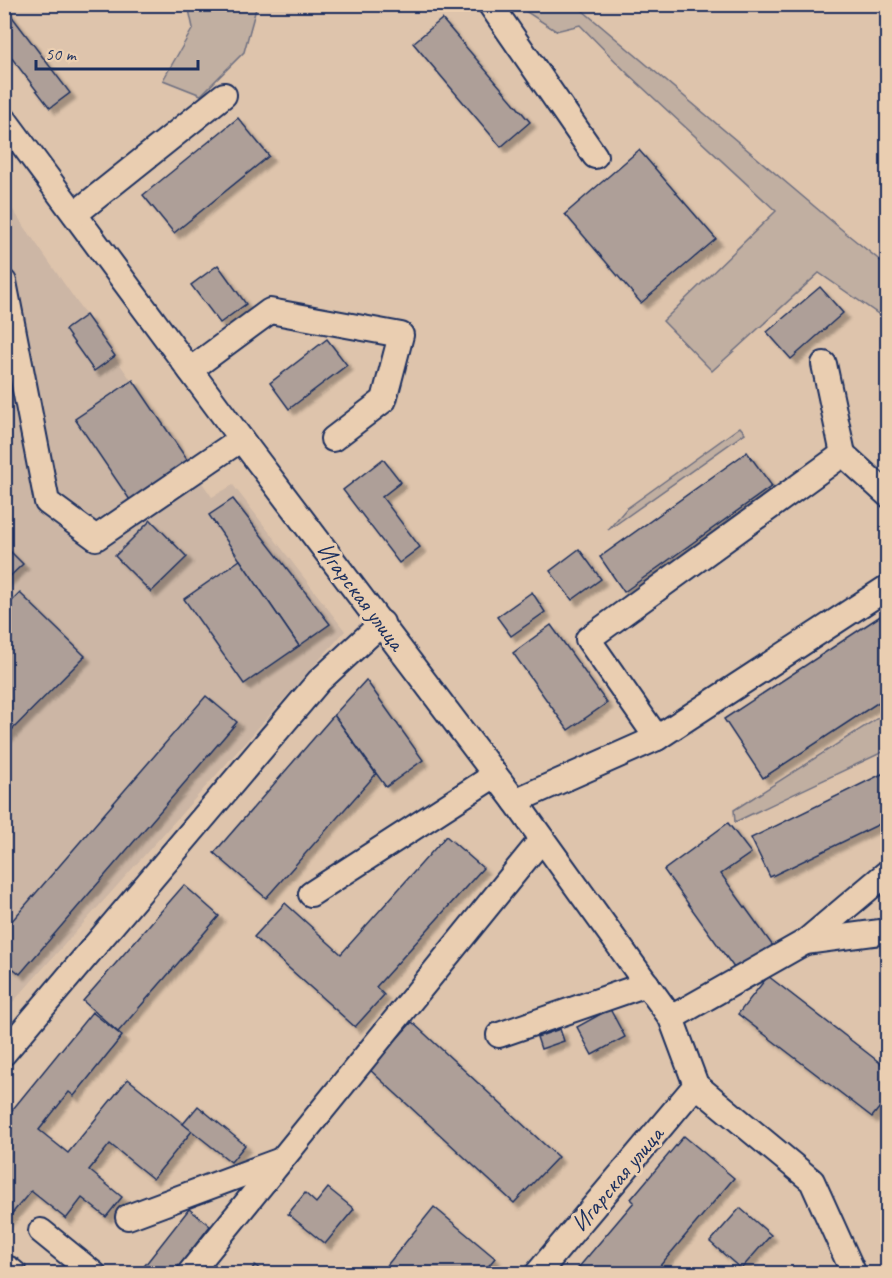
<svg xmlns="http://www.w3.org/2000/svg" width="892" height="1278" font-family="Caveat,sans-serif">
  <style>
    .built { fill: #ccb6a5 }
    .green { fill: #c1afa1; stroke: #6e6f80; stroke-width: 1.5 }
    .building { fill: #ae9f98; stroke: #1b2f5e; stroke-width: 1.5; filter: url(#shadow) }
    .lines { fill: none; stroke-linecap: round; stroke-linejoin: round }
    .minor-casing { stroke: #1b2f5e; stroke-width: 28 }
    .minor { stroke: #eaceb1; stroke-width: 24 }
    .labels { text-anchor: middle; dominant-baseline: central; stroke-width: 6; stroke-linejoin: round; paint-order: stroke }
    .street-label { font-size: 24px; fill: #1b2f5e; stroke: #eaceb1 }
  </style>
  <defs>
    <filter id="shadow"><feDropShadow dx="5.5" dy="5.5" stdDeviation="1.5" flood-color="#0004"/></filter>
  </defs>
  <rect width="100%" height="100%" fill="#dec4ac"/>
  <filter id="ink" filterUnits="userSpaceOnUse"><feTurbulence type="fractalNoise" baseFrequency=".0167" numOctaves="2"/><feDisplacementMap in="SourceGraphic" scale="12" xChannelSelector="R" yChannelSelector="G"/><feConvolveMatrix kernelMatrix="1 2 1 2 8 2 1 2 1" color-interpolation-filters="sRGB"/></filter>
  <g filter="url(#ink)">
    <polygon class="built" points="4,197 212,497 233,485 345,631 5,1011"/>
    <g class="green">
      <polygon points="188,5 257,5 244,52 201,95 163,80 193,28"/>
      <polygon points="516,5 576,5 847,234 887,266 887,320 819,273 712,371 663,321 776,211 629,75 580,25 556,31"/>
      <polygon points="740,427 745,433 608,530 626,509"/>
      <polygon points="887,712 887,750 735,822 734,810"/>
    </g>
    <g class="building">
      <polygon points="4,6 70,93 50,108 4,48"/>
      <polygon points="442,19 530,122 501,147 413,43"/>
      <polygon points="238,118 269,156 174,233 143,195"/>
      <polygon points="639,150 716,239 641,303 565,214"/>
      <polygon points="218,265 246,304 220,323 191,285"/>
      <polygon points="820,287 843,313 791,359 767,332"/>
      <polygon points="86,315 115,356 94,371 65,330"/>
      <polygon points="327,339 347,365 289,409 270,383"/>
      <polygon points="133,380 190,464 132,503 75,419"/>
      <polygon points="747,452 772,486 624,592 600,557"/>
      <polygon points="383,459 401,482 382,497 420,547 399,563 343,490"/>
      <polygon points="233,499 330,624 299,646 209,515"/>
      <polygon points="151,520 187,557 151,592 115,556"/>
      <polygon points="4,545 23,564 4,582"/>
      <polygon points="579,549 601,579 572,600 550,571"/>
      <polygon points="240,560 299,646 244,684 184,599"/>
      <polygon points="532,592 545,612 511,636 497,617"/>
      <polygon points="20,593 85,656 4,738 4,609"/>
      <polygon points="888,611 888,696 763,778 724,719"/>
      <polygon points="551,625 607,703 568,730 513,653"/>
      <polygon points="366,680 423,760 386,787 334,715"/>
      <polygon points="206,696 237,722 20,974 4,961 4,930"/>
      <polygon points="334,715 376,774 266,898 214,853"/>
      <polygon points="888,771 888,820 770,877 751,838"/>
      <polygon points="728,823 751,853 721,874 773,946 737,972 664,870"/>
      <polygon points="446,836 483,868 376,987 384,995 355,1027 254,937 285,903 341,954"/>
      <polygon points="184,885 219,916 118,1032 83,1001"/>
      <polygon points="768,976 888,1069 888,1097 872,1117 738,1014"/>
      <polygon points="610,1009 625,1037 592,1055 577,1027"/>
      <polygon points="92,1012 122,1036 74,1096 69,1092 39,1130 68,1153 128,1079 192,1131 153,1179 110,1144 89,1170 122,1197 106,1217 82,1198 66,1219 31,1191 4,1223 4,1120"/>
      <polygon points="412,1022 558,1157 514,1203 369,1069"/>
      <polygon points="560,1029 564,1041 541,1049 537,1037"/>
      <polygon points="198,1106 245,1145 231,1162 183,1124"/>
      <polygon points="684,1136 734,1178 653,1274 573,1274 634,1202 631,1199"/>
      <polygon points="328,1188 354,1209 325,1244 288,1214 305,1193 316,1203"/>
      <polygon points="434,1207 495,1258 482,1274 380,1274"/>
      <polygon points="740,1208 771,1235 741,1269 710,1242"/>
      <polygon points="189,1209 210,1226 173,1274 138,1274"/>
      <polygon points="255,1265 265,1274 248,1274"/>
    </g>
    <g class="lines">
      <g class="minor-casing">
        <g id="minor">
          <polyline points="490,4 595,156"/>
          <polyline points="4,119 241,439 515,801 671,1018 696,1085 812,1181 854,1274"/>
          <polyline points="75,214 224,95"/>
          <polyline points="4,282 47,502 96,538 241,439"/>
          <polyline points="824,364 843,454"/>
          <polyline points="190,370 270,311 401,335 384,400 333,439"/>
          <polyline points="657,738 588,639 843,454 888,495"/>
          <polyline points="515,801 657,738 888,587"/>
          <polyline points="311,894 495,775"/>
          <polyline points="805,942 888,931"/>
          <polyline points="671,1018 805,942 888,872"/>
          <polyline points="499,1035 647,984"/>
          <polyline points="4,1053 319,681 382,623"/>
          <polyline points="128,1217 281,1160"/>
          <polyline points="41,1231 94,1274"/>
          <polyline points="9,1269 15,1274"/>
          <polyline points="189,1274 542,839"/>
          <polyline points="537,1274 696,1085"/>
        </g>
      </g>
      <use href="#minor" class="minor"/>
    </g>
  </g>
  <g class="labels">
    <g class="street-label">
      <text transform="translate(361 596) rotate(53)">Игарская улица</text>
      <text transform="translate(617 1179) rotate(-50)">Игарская улица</text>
    </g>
  </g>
  <rect width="892" height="1278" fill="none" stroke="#eaceb1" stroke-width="24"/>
  <rect x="12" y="12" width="868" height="1254" fill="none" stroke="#1b2f5e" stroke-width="2" filter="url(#ink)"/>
  <path d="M36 60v9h162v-9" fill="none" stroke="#1b2f5e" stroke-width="3"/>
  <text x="45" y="60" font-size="18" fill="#1b2f5e" stroke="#eaceb1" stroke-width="4.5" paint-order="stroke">50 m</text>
</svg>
